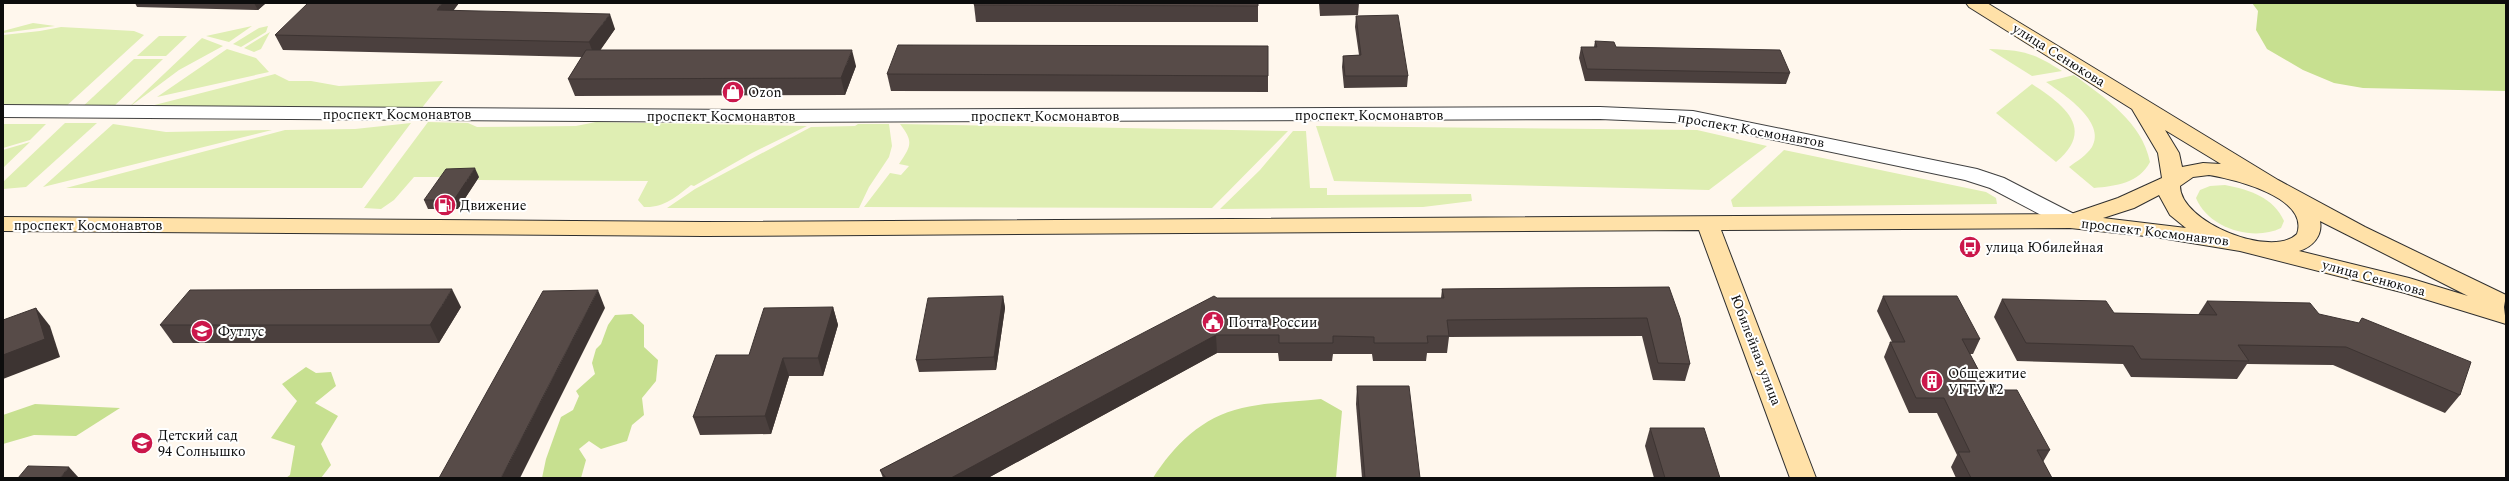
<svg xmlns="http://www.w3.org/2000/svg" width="2509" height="481" font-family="Spectral,serif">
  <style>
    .green { fill: #dfeeb3 }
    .forest { fill: #c7e090 }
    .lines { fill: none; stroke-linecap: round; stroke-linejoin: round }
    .street-casing { stroke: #404040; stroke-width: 2 }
    .secondary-casing { stroke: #2f2f2f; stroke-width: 2 }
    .street { fill: #fff; fill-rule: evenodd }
    .secondary { fill: #ffe1a8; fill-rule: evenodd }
    .wall { fill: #4b403e }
    .shaded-wall { fill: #3d3432 }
    .building { fill: #574b48; stroke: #3d3432 }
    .labels { text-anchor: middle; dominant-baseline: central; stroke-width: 4; stroke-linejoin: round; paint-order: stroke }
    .street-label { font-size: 14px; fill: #0d0d0d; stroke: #fff }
    .poi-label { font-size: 14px; fill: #0d0d0d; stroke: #fff; text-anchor: start }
  </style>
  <rect width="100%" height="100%" fill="#fff7ed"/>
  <g class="green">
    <polygon points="33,23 55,26 3,33 3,31"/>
    <polygon points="252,26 229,42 206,36"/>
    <polygon points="268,26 266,32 241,47 233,44 259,28"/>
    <polygon points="61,27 134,31 144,35 63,109 3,109 3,35 40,31"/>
    <polygon points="270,32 261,49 254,52 244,48"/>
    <polygon points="159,36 187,36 166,56 137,56"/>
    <polygon points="202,38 223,46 179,70 128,108"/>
    <polygon points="227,49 256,58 269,72 157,97"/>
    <path d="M1989,49C2024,50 2033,53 2062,71L2032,76Z"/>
    <polygon points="134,59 163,59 111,109 80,109"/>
    <polygon points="275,74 289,81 311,81 339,86 443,81 421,109 139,109"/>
    <path d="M2074,75C2105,98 2142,122 2150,162C2139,183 2116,186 2094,188L2069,167C2077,161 2086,156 2092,147C2107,122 2062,93 2046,82Z"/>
    <path d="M2032,84C2064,105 2096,129 2056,162L1996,113Z"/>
    <path d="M428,122L468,123L477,127L576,126L596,122L807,126L752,153L694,186L691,185C676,197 664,208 644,207L638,200L648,181L478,180L479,177H414L394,200L381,209L364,208Z"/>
    <polygon points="65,123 97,123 26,187 3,189 3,182"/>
    <polygon points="411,123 362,188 66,188 285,130 355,129"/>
    <polygon points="3,124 46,124 30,140 3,148"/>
    <polygon points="113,124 166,132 272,130 43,187"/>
    <polygon points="858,124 889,124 892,146 889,157 869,187 859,208 667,208 695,189 811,127 855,126"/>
    <path d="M900,124L1288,131L1212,208L864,207L890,173L901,175L909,166L899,164C911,146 914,142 900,124Z"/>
    <polygon points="1316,126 1697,130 1767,146 1709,190 1334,181"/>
    <polygon points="1293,131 1306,131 1310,188 1327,188 1327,195 1471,194 1472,201 1423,207 1220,209 1260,170"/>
    <polygon points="30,142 3,168 3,150"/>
    <polygon points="1784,150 1986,192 1996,198 1997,204 1733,207 1731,200"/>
    <path d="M2225,185C2250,190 2273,197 2284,221L2281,228C2253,242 2208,228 2196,198L2200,190L2210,186Z"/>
  </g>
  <g class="forest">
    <polygon points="2252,3 2506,3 2506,91 2363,88 2334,83 2303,70 2267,49 2256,30 2258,11"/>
    <polygon points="632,314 644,325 644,347 658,360 656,381 642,398 644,415 632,425 627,441 601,449 589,441 579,449 586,460 581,478 542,478 546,459 561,417 573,410 579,396 576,391 595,374 592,363 596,349 601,344 608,325 615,315"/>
    <polygon points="306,367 316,373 331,372 336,386 315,403 338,416 321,444 331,465 321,478 286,478 290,475 295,446 271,438 297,401 282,384"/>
    <path d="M1321,399L1342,411L1336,478H1153C1174,445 1202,417 1242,408C1267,402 1295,402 1321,399Z"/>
    <polygon points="35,404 120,408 76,436 34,435 3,444 3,415"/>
  </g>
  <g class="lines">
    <g class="street-casing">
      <polygon id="street" points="3,105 751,110 1600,107 1693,111 1977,169 2004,178 2078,216 2081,221 2078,226 2070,228 2062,226 1990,188 1965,180 1693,123 1600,119 751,122 3,117"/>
    </g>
    <g class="secondary-casing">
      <path id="secondary" d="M1966,3H1987L2278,180L2365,227L2506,295L2504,307L2506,324L2405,293L2240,251L2155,237L2070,228L1721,230L1816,478H1790L1699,230L704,236L3,231V217L704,222L2071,214L2118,198L2162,178L2158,153L2132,109L1969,7ZM2165,130L2221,164L2203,163L2182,167L2179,153ZM2209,175C2233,179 2310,197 2297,234C2272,259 2180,222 2180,186L2193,177ZM2159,195L2170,215L2186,228L2103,218L2134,208ZM2320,221L2468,296L2409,278L2299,251C2312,247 2323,236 2320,221Z"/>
    </g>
    <use href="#street" class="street"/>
    <use href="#secondary" class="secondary"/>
  </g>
  <g class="wall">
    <polygon points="135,3 266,3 258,10 137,7"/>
    <polygon points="459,3 453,10 615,29 600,50 856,66 845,95 575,96 568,79 582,57 283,50 275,35"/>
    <polygon points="1258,3 1258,22 976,22 974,5"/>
    <polygon points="1319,3 1359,3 1358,15 1320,16"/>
    <polygon points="1356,16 1408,76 1407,87 1344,88 1342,67 1343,56 1359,55 1355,27"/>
    <polygon points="1595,41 1616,47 1790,73 1786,84 1585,81 1579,58 1581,47 1594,47"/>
    <polygon points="1268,46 1268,92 891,91 887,74"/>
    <polygon points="479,177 458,209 428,209 424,200"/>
    <polygon points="1669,287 1690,364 1685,381 1653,380 1642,336 1449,337 1447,353 1427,353 1426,361 1373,361 1372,354 1333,354 1332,361 1279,361 1278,353 1217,353 988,478 883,478 880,470 1217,298 1441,298 1442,289"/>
    <polygon points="1003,296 1005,308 996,370 919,372 916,360"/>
    <polygon points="1883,296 1980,339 1973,354 1970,354 1989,390 2050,450 2043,462 2052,478 1956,478 1951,467 1957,455 1937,413 1909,413 1884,357 1890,342 1892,342 1877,311"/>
    <polygon points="2002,299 2114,313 2198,315 2207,301 2319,314 2460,395 2445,413 2333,365 2247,364 2237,379 2131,377 2123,364 2017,361 1994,317"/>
    <polygon points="461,307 439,343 173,343 160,325"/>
    <polygon points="833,307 838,325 823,376 789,376 771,434 700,435 693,417 749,355"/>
    <polygon points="1357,386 1420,478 1362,478 1356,404"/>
    <polygon points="1650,428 1720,478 1654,478 1645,446"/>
  </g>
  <g class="shaded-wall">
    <polygon points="254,3 266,3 258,10"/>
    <polygon points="442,3 459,3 443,25 437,10"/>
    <polygon points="610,14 615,29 595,58 589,42"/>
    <polygon points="852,50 856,66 845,95 841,78"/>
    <polygon points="475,168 479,177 458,209 454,200"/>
    <polygon points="452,289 461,307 439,343 430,325"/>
    <polygon points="598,290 605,308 520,478 501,478"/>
    <polygon points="1003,296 1005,308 996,370 994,357"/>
    <polygon points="833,307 838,325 823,376 818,358"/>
    <polygon points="36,308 50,326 60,357 3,379 3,355"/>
    <polygon points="1216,335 1217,353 988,478 951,478"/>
    <polygon points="783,358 789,376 771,434 765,416"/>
    <polygon points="69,467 79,478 60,478"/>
  </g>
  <g class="building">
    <polygon points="308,3 442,3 437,10 610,14 589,42 275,35"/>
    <polygon points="975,3 1258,3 1258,6 974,5"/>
    <polygon points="1398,15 1408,76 1345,76 1343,56 1361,55 1356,16"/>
    <polygon points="1595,41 1614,42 1616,47 1780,50 1790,73 1587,69 1581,47 1597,47"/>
    <polygon points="898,45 1268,46 1268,76 887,74"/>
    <polygon points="586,50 852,50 841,78 568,79"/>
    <polygon points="475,168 454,200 424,200 446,169"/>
    <polygon points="1669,287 1680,318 1690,364 1658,363 1647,318 1447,320 1449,336 1427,336 1428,343 1374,343 1374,337 1333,336 1333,343 1279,343 1279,335 1216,335 951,478 886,478 880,470 1214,296 1217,298 1444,298 1442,289"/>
    <polygon points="452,289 430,325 160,325 190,290"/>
    <polygon points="598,290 501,478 439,478 543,291"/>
    <polygon points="1003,296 994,357 916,360 928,298"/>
    <polygon points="1883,296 1957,296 1980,339 1962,339 1989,390 2017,390 2050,450 2037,450 2052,478 1971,478 1958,452 1970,452 1944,398 1916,398 1890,342 1905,342"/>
    <polygon points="2002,299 2106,301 2114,313 2217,315 2207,301 2310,303 2319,314 2359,323 2362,318 2471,362 2460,395 2346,347 2238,345 2249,361 2141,359 2133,346 2026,343"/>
    <polygon points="833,307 818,358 783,358 765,416 693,417 716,355 749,355 764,308"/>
    <polygon points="36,308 45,339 3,355 3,320"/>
    <polygon points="1357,386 1409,386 1420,478 1365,478"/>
    <polygon points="1650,428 1704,428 1720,478 1665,478"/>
    <polygon points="28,466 69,467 60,478 18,478"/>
  </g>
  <defs>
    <g id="shop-disc" transform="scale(1.15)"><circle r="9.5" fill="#cb174b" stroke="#fff"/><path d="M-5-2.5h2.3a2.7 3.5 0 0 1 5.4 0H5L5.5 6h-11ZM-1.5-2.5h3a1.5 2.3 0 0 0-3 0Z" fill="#fff"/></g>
    <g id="fuel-disc" transform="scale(1.15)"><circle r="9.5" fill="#cb174b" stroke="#fff"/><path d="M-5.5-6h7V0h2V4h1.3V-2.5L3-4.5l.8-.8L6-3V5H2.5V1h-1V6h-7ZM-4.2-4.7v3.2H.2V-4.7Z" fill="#fff"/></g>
    <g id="bus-disc" transform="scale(1.15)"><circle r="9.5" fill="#cb174b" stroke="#fff"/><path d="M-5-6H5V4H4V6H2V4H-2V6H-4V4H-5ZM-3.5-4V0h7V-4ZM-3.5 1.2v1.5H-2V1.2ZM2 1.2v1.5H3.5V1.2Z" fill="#fff"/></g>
    <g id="civic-disc" transform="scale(1.15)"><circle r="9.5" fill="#cb174b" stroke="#fff"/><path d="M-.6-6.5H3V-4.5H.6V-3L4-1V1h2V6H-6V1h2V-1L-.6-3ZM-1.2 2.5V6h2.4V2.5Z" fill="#fff"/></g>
    <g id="school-disc" transform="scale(1.15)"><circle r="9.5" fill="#cb174b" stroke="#fff"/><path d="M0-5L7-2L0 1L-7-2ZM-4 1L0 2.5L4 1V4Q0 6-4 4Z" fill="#fff"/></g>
    <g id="building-disc" transform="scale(1.15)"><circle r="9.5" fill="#cb174b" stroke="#fff"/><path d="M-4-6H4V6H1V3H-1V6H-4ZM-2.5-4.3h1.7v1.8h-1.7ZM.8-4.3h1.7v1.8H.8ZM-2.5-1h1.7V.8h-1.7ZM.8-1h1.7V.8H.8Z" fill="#fff"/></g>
  </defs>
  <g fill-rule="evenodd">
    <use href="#shop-disc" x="733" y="92"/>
    <use href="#fuel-disc" x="445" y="205"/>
    <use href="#bus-disc" x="1970" y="247"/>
    <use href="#civic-disc" x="1213" y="322"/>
    <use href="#school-disc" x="202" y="331"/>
    <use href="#building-disc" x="1932" y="381"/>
    <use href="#school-disc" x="142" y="443"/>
  </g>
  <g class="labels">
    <g class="street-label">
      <text transform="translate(2059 55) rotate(32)">улица Сенюкова</text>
      <text x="397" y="114">проспект Космонавтов</text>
      <text x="1369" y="115">проспект Космонавтов</text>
      <text x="721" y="116">проспект Космонавтов</text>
      <text x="1045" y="116">проспект Космонавтов</text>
      <text transform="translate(1751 130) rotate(10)">проспект Космонавтов</text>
      <text x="88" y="225">проспект Космонавтов</text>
      <text transform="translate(2155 232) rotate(7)">проспект Космонавтов</text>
      <text transform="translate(2374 278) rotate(15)">улица Сенюкова</text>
      <text transform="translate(1756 350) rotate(69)">Юбилейная улица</text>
    </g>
    <g class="poi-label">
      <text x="748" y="92">Ozon</text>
      <text x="460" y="205">Движение</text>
      <text x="1986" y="247">улица Юбилейная</text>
      <text x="1228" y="322">Почта России</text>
      <text x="218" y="331">Футлус</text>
      <text x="1948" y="373">Общежитие<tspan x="1948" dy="16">УГТУ №2</tspan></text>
      <text x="158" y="435">Детский сад<tspan x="158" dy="16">94 Солнышко</tspan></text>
    </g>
  </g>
  <rect width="2509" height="481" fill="none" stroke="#0d0d0d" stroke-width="8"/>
</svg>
